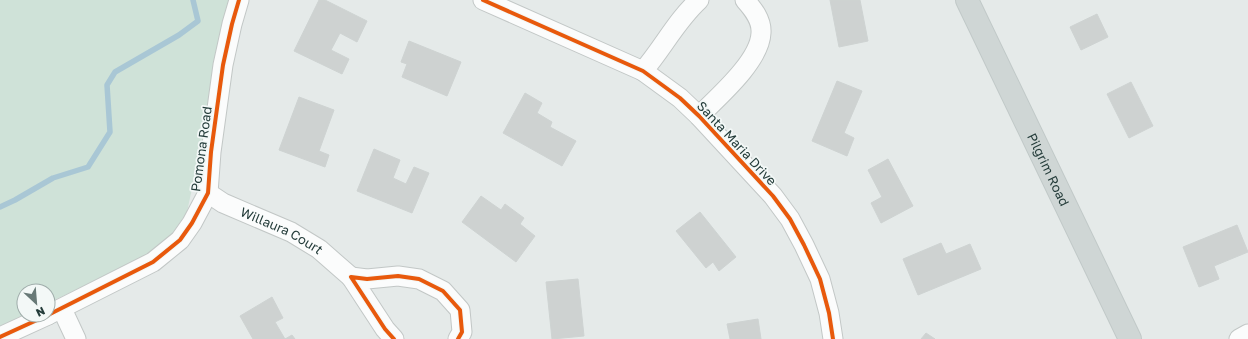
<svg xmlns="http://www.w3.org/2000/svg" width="1248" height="339" font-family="'Golos Text',sans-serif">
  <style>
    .green { fill: #cfe2d8 }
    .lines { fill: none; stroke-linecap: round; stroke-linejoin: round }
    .stream { stroke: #a9c7d5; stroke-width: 5.5 }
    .building { fill: #ced2d1; stroke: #ced3d2 }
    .minor-casing { stroke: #c2c7c6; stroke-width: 21 }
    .major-casing { stroke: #c1c9c8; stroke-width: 24 }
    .minor { stroke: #fbfcfc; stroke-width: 19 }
    .major { stroke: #cfd6d5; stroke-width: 22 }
    .cycleway-casing { stroke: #f3f8f7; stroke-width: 6 }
    .cycleway { stroke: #e8590c; stroke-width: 4 }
    .labels { text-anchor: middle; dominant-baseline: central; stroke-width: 3.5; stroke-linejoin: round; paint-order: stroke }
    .street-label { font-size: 13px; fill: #243c3a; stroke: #f3f8f7 }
  </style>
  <rect width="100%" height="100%" fill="#e5eae9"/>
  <polygon class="green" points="0,0 230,0 213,72 200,151 187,212 170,237 151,254 48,303 48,291 24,291 24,315 0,326"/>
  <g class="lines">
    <polyline class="stream" points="0,207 15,200 53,178 88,167 110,132 107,85 115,72 179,35 198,21 193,0"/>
  </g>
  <g class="building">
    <polygon points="319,0 325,0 367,21 357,42 340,33 331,50 349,59 342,74 294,51"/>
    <polygon points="830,0 860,0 868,41 839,47"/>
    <polygon points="1097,14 1108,37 1081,50 1070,27"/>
    <polygon points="409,41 461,62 447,96 402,77 407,64 401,62"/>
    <polygon points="837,81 862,91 844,133 854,138 847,156 812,141"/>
    <polygon points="1131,82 1153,126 1129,138 1107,94"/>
    <polygon points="525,93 542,103 537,113 552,122 550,127 576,141 562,166 503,133"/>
    <polygon points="299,97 334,110 319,151 329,155 325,167 279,150"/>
    <polygon points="374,149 400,160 393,178 406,184 414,167 429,173 412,213 357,191"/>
    <polygon points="888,159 913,206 881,223 871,203 882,197 868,170"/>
    <polygon points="481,196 501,210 505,204 524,218 520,224 535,236 516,262 462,222"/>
    <polygon points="700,212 736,257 719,271 713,262 706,268 676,231"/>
    <polygon points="1237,225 1248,252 1214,266 1219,279 1199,287 1183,247"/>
    <polygon points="941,243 946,254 970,244 981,269 918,295 903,259"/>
    <polygon points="578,279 584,336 552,339 546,282"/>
    <polygon points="272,297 283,318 275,322 285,339 253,339 240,316"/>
    <polygon points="758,319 761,339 730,339 727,324"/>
    <polygon points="926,333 935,339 921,339"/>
    <polygon points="292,335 295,339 285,339"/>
  </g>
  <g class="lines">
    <g class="minor-casing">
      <g id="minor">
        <polyline points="483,0 643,71 680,98 699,116 773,196 790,219 804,245 820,279 829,313 833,339"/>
        <path d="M643,71C663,48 676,21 699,0"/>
        <path d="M699,116C718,97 760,61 761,33C762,20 753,9 745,0"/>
        <path id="s1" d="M208,193L223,203L291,232L319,249L351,277"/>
        <polyline points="62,309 76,339"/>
        <polyline points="48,315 153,262 180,240 192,223 208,193 211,152 223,65 232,24 239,0"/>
        <polyline points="0,337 48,315"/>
        <polyline points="394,339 385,329 351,277 367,279 398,276 419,279 443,291 460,310 462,332 458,339"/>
        <polyline points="1239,339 1248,334"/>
      </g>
    </g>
    <g class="major-casing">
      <g id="major">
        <path id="s2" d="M967,0L1130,339"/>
      </g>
    </g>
    <use href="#minor" class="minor"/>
    <use href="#major" class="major"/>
    <g class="cycleway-casing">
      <g id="cycleway">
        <polyline points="483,0 643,71 680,98 699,116 773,196 790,219 804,245 820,279 829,313 833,339"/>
        <polyline points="48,315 153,262 180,240 192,223 208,193 211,152 223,65 232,24 239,0"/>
        <polyline points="0,337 48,315"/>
        <polyline points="394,339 385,329 351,277 367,279 398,276 419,279 443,291 460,310 462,332 458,339"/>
      </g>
    </g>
    <use href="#cycleway" class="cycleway"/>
  </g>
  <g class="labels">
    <g class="street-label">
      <text transform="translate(737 143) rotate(47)">Santa Maria Drive</text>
      <text transform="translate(201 149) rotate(-82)">Pomona Road</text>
      <text stroke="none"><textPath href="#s2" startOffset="188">Pilgrim Road</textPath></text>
      <text stroke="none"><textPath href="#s1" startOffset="83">Willaura Court</textPath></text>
    </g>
  </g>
  <g transform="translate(36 303) rotate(154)"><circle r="19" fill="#f3f8f7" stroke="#a0adab"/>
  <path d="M0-3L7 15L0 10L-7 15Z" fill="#687977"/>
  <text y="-6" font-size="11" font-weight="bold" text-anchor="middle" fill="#243c3a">N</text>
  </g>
</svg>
